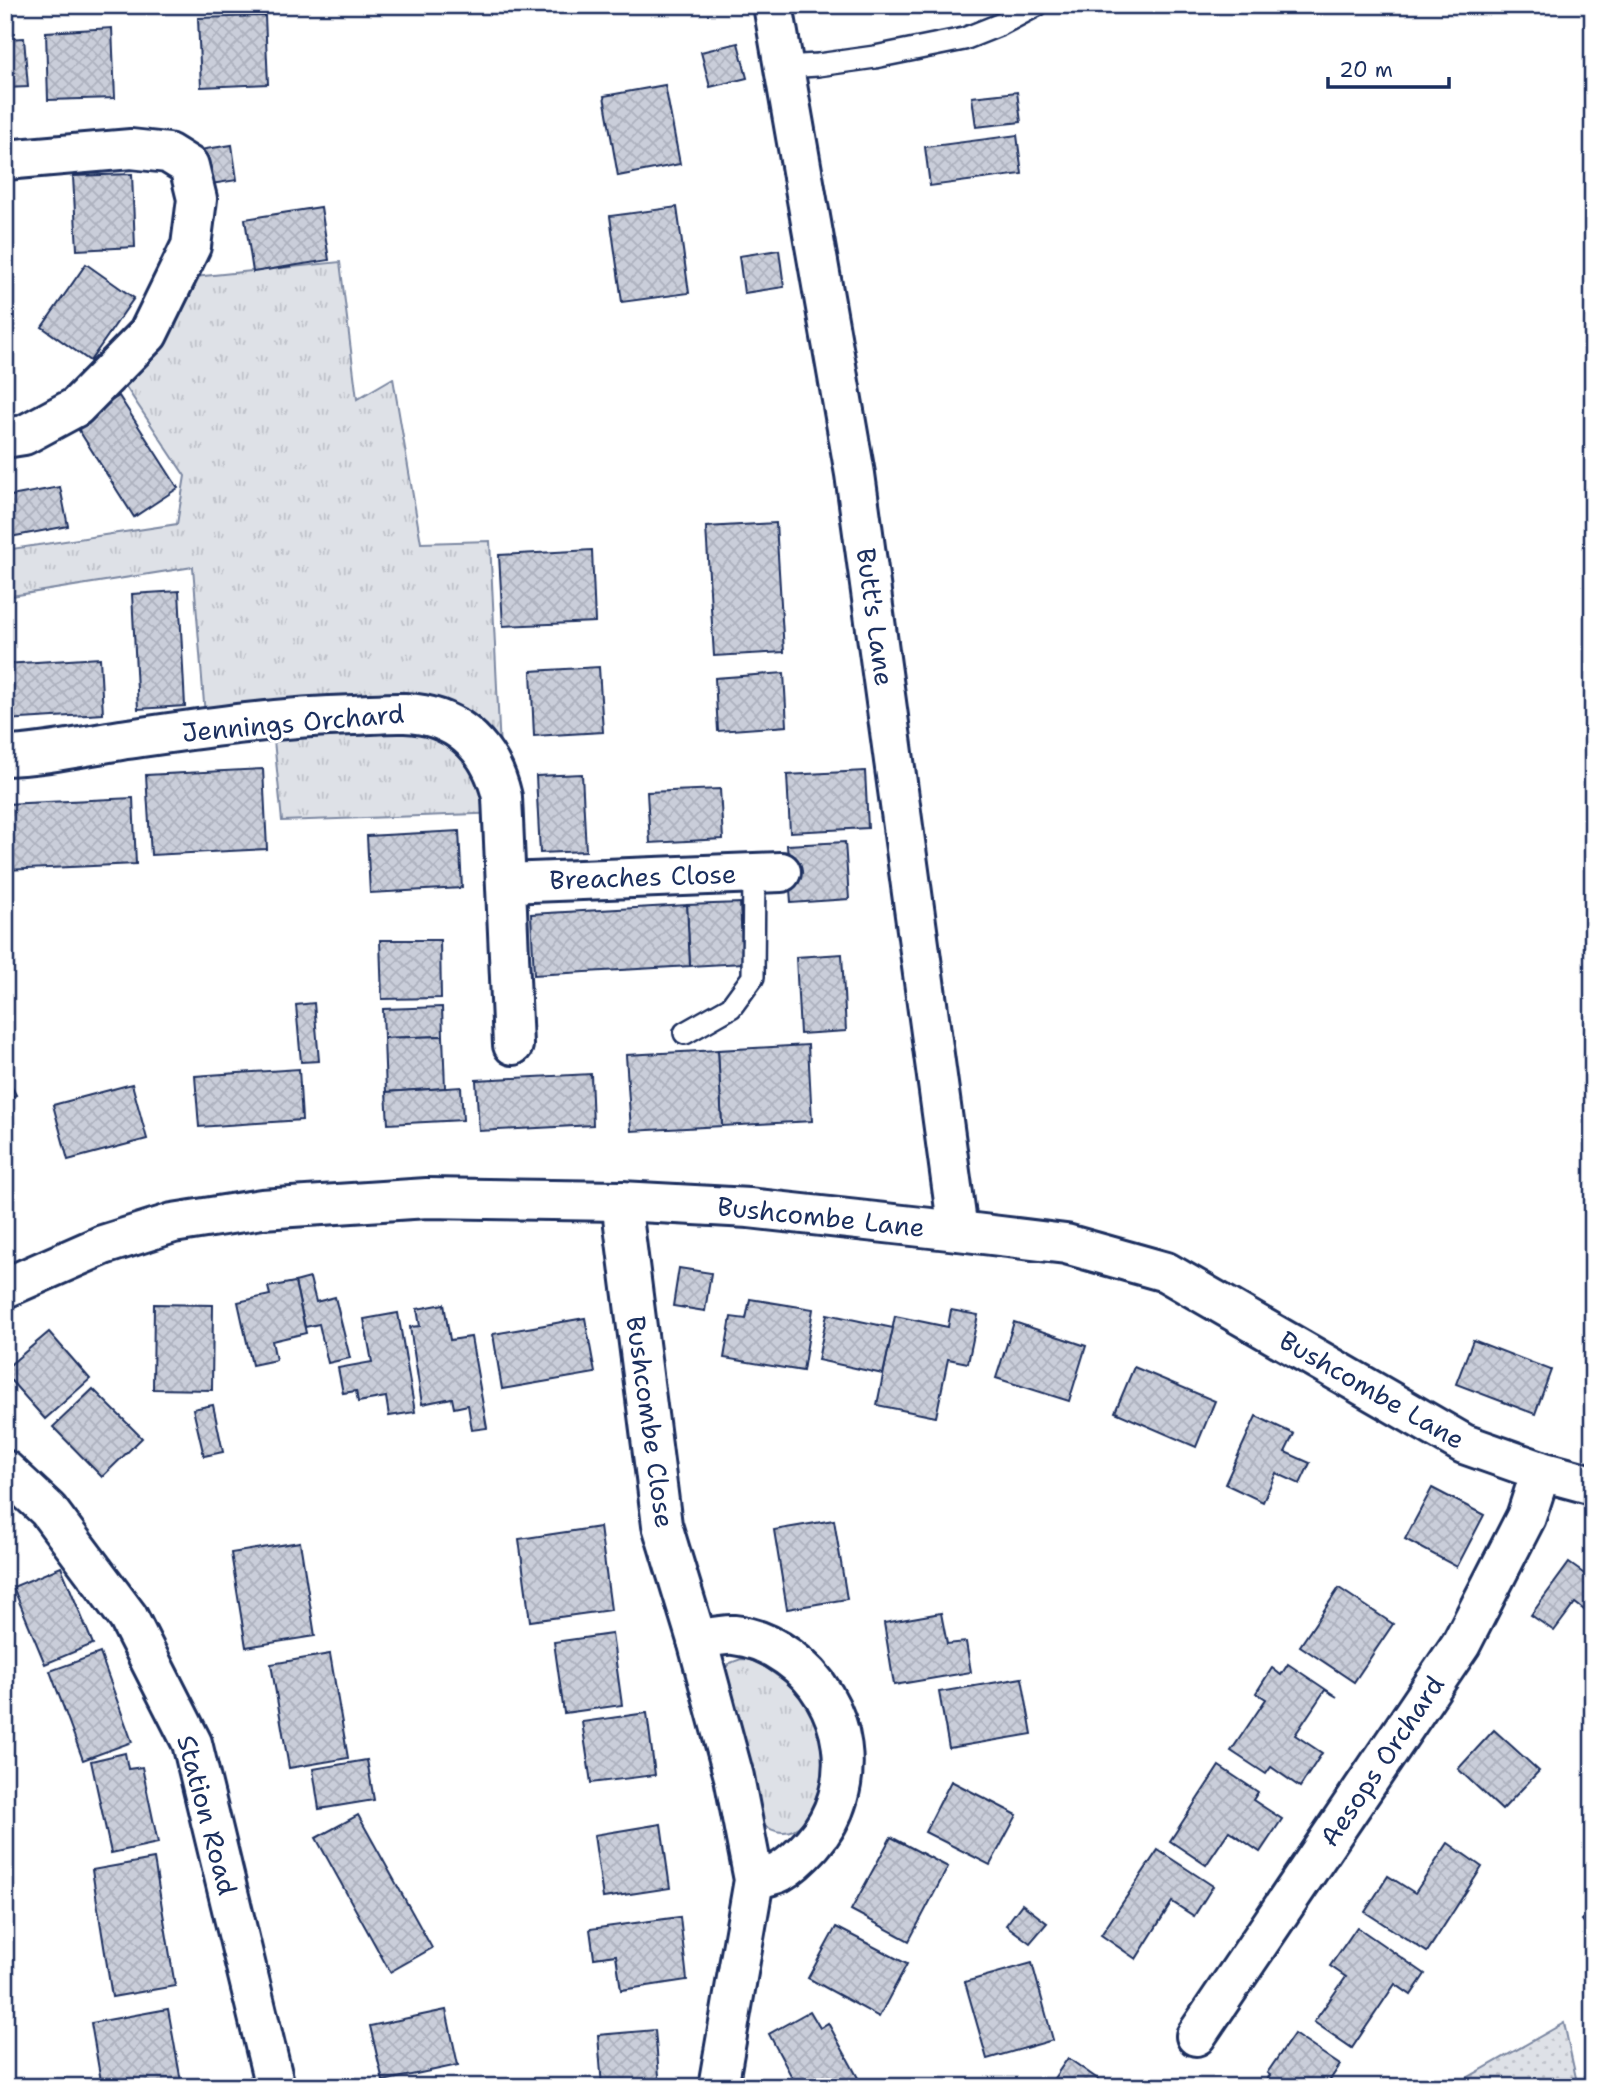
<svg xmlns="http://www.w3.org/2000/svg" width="1598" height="2092" font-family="'Shantell Sans',sans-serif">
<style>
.grass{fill:url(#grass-tufts);stroke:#7c88a2;stroke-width:2}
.park{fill:url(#park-dots);stroke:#7c88a2;stroke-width:2}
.building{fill:url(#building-cross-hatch);stroke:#1b2f5e;stroke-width:2}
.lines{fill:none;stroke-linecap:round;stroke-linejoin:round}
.lane-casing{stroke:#1b2f5e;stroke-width:26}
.street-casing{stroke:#1b2f5e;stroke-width:44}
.secondary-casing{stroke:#1b2f5e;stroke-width:44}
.lane{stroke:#fff;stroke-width:21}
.street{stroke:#fff;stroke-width:38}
.secondary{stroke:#fff;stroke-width:38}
.labels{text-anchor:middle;stroke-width:6;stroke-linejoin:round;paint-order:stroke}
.street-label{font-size:26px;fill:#1b2f5e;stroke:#fff}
</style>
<defs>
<pattern id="grass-tufts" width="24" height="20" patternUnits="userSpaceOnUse" patternTransform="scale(1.75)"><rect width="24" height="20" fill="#dee1e7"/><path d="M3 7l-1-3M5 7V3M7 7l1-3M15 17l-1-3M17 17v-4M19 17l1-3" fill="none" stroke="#bec1c9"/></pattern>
<pattern id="park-dots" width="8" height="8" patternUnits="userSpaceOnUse" patternTransform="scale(1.75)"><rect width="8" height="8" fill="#dee1e7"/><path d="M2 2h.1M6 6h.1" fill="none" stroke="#bec1c9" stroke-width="1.8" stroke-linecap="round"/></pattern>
<pattern id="building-cross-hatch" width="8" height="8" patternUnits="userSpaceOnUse" patternTransform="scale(1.75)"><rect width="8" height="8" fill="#caceda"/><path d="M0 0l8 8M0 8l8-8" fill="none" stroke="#adb1be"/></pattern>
</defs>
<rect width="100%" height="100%" fill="#fff"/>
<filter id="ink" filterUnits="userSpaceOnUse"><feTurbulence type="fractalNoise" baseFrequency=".0143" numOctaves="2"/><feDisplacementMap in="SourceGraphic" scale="14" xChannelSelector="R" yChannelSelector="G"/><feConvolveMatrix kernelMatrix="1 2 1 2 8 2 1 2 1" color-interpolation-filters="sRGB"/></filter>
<g filter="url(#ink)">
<g class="grass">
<polygon points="340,262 357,399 393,378 421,543 490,541 503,813 282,821 272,720 206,728 193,567 5,597 5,550 177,524 185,476 114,369 175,279"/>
<path d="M741 1659C757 1659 766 1668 779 1677 791 1686 807 1695 814 1709 819 1719 827 1743 828 1755 829 1761 826 1769 824 1776 817 1808 798 1852 759 1822L721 1672 730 1663Z"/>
</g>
<polygon class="park" points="1564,2023 1578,2087 1451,2087"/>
<g class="building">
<polygon points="265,16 268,84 201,87 198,18"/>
<polygon points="112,28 115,98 48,100 46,32"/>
<polygon points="24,38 28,87 5,88 5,39"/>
<polygon points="738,43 747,78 710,87 701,52"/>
<polygon points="665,85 680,164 618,176 604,96"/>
<polygon points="1017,92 1021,122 976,127 972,97"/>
<polygon points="1017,135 1022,174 930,186 925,147"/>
<polygon points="232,145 237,180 204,185 199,150"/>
<polygon points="132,174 135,247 77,250 73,176"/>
<polygon points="321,207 329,260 253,272 245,219"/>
<polygon points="677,207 689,293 622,302 610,216"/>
<polygon points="779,250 784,287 744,293 739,256"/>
<polygon points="86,264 134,298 90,361 42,327"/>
<polygon points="119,396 178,488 134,517 75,424"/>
<polygon points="60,487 68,526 5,538 5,497"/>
<polygon points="776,523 784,652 714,656 706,527"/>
<polygon points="592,550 595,622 503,626 499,555"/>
<polygon points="179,591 185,706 138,709 132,594"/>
<polygon points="100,658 103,714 5,720 5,664"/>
<polygon points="599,667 603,732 534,736 531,671"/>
<polygon points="784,673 787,726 718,731 715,678"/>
<polygon points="263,769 267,849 151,855 146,775"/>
<polygon points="865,771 868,828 790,832 787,775"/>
<polygon points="582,774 586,851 540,853 536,776"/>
<polygon points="720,789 723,839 650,843 647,792"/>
<polygon points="133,798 136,864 5,870 5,804"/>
<polygon points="459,831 462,888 370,893 367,836"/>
<polygon points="845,842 849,899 791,903 787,845"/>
<polygon points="740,903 743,963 690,966 687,905"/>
<polygon points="687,905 690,966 534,975 531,914"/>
<polygon points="380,940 440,940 441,998 382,999"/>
<polygon points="842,954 846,1031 800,1034 796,957"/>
<polygon points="314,1003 319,1061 301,1062 296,1005"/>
<polygon points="442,1007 443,1036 384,1038 383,1009"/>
<polygon points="443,1036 445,1088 386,1092 384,1038"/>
<polygon points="808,1045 812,1121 722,1126 718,1050"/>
<polygon points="718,1050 722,1126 631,1131 626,1055"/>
<polygon points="299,1069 302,1120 199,1127 195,1076"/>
<polygon points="5,1074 16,1095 5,1100"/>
<polygon points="591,1074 593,1125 479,1131 476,1080"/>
<polygon points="132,1084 147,1139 68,1160 53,1105"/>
<polygon points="461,1087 463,1120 388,1124 386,1092"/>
<polygon points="679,1268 711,1273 705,1311 673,1306"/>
<polygon points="310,1278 316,1302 335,1297 350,1358 328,1363 319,1324 305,1327 295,1282"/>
<polygon points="295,1282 306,1333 272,1341 276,1360 252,1365 238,1302 270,1295 268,1287"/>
<polygon points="750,1299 813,1309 803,1371 724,1358 731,1317 746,1319"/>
<polygon points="154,1304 213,1305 212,1390 153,1389"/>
<polygon points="444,1304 450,1340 471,1337 487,1428 472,1430 468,1405 454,1408 452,1398 422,1404 410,1327 420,1326 417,1309"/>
<polygon points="951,1310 978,1315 968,1363 948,1359 936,1417 877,1405 895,1316 948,1327"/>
<polygon points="398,1313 415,1412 389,1416 386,1397 358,1402 356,1391 343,1393 338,1368 372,1362 364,1319"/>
<polygon points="827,1314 893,1328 883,1374 818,1360"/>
<polygon points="585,1318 595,1373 502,1389 493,1334"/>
<polygon points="1014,1322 1086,1346 1069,1401 996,1378"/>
<polygon points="49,1332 90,1379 45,1419 5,1374 5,1369"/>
<polygon points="1473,1340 1551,1370 1535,1414 1456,1384"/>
<polygon points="1134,1367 1215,1401 1196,1447 1115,1412"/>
<polygon points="93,1389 142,1438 102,1477 53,1427"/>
<polygon points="213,1405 223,1452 204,1456 193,1409"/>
<polygon points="1256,1416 1294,1434 1285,1452 1310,1463 1300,1484 1276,1473 1263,1502 1225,1484"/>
<polygon points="1432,1488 1484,1515 1457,1567 1405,1539"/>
<polygon points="834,1520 847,1599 787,1609 774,1530"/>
<polygon points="600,1527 611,1610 530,1621 519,1539"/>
<polygon points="300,1542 315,1636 246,1647 231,1553"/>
<polygon points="1569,1563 1593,1580 1593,1604 1587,1612 1575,1603 1554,1631 1531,1615"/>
<polygon points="61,1567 93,1644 45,1664 13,1587"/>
<polygon points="1339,1588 1393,1624 1354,1682 1300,1646"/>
<polygon points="941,1613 947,1644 966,1642 971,1672 894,1685 884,1623"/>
<polygon points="612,1634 622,1705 564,1713 554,1642"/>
<polygon points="100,1653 132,1742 83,1760 50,1671"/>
<polygon points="330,1654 348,1758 289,1768 271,1664"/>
<polygon points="1288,1664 1337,1697 1325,1690 1295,1735 1322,1753 1300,1787 1271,1767 1266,1774 1231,1751 1266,1699 1256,1693 1272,1668 1281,1675"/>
<polygon points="1022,1678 1032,1734 949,1748 939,1692"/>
<polygon points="647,1713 655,1775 591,1783 582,1722"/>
<polygon points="1494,1730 1539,1771 1502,1810 1458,1769"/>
<polygon points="125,1753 128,1769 142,1767 158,1843 111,1853 91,1761"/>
<polygon points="367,1760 374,1800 319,1809 313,1769"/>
<polygon points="1219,1766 1258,1792 1253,1800 1282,1819 1260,1852 1229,1831 1206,1865 1170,1841"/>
<polygon points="951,1781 1017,1815 990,1865 925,1832"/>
<polygon points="358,1815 432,1948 390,1972 316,1838"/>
<polygon points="661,1824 670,1888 603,1898 594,1835"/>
<polygon points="891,1837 948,1867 909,1941 851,1910"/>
<polygon points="1448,1843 1482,1867 1427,1952 1365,1912 1388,1876 1415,1893"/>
<polygon points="1158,1850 1213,1886 1194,1916 1172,1902 1136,1959 1101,1935"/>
<polygon points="154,1859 175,1986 112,1997 92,1870"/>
<polygon points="1022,1904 1047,1923 1030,1943 1006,1925"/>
<polygon points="1593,1910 1593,1933 1582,1920"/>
<polygon points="680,1917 687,1980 621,1990 616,1955 594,1958 590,1929"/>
<polygon points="836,1927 907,1964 879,2017 808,1978"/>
<polygon points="1357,1927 1425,1974 1411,1995 1395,1984 1352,2048 1314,2022 1346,1977 1330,1966"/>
<polygon points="1032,1963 1053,2040 987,2059 965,1982"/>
<polygon points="168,2009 182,2087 102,2087 91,2023"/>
<polygon points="446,2010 458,2065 383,2081 370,2026"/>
<polygon points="810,2011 820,2028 828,2023 863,2087 788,2087 787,2085 794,2081 769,2034"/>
<polygon points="655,2030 660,2087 602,2087 598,2035"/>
<polygon points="1294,2034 1340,2065 1330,2080 1341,2087 1262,2087 1270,2075 1267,2073"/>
<polygon points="1068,2058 1109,2087 1048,2087"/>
</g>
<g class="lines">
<g class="lane-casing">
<g id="lane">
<polyline points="784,67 818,65 875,57 964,39 999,25 1037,5"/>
<polyline points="685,1033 731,1007 753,977 754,872"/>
</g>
</g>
<g class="street-casing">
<g id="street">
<polyline points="773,5 855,474 958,1231"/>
<polyline points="5,160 131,149 168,153 189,166 197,199 191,246 148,334 76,407 24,435 5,438"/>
<path d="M5 756C44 755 83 746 121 740 198 729 275 717 354 715 381 714 411 709 438 719 474 732 494 762 502 797L513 1045"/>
<polyline points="506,883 781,872"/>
<polyline points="621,1201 662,1525 697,1640 734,1777 754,1880 718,2087"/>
<polyline points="5,1288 103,1245 173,1223 262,1209 427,1198 621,1201 749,1208 958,1231 1066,1244 1166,1272 1464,1444 1541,1471 1593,1485"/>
<path d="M697 1640C709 1638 723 1634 734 1635 753 1637 773 1646 788 1657 849 1700 862 1788 812 1844 803 1854 792 1865 780 1872 772 1876 762 1877 754 1880"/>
<polyline points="1196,2036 1461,1644 1526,1517 1541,1471"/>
</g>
</g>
<g class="secondary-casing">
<polyline id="secondary" points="5,1470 48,1510 128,1617 192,1743 275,2087"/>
</g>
<use href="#lane" class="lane"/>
<use href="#street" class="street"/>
<use href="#secondary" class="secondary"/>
</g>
</g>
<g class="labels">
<g class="street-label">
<text transform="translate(875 617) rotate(82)" y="9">Butt's Lane</text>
<text transform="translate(293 723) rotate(-5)" y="9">Jennings Orchard</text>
<text transform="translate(643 877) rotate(-2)" y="9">Breaches Close</text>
<text transform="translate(821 1217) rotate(6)" y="9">Bushcombe Lane</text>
<text transform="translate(1372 1390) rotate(30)" y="9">Bushcombe Lane</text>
<text transform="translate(650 1422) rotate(82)" y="9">Bushcombe Close</text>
<text transform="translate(1382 1761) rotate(-56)" y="9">Aesops Orchard</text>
<text transform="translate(207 1815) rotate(75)" y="9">Station Road</text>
</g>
</g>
<rect width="1598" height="2092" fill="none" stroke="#fff" stroke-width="28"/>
<rect x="14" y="14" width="1570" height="2064" fill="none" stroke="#1b2f5e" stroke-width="2.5" filter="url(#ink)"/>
<path d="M1328 77v10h121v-10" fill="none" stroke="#1b2f5e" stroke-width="3.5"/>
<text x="1339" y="77" font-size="21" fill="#1b2f5e" stroke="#ffffff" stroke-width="5" paint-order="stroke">20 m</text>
</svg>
